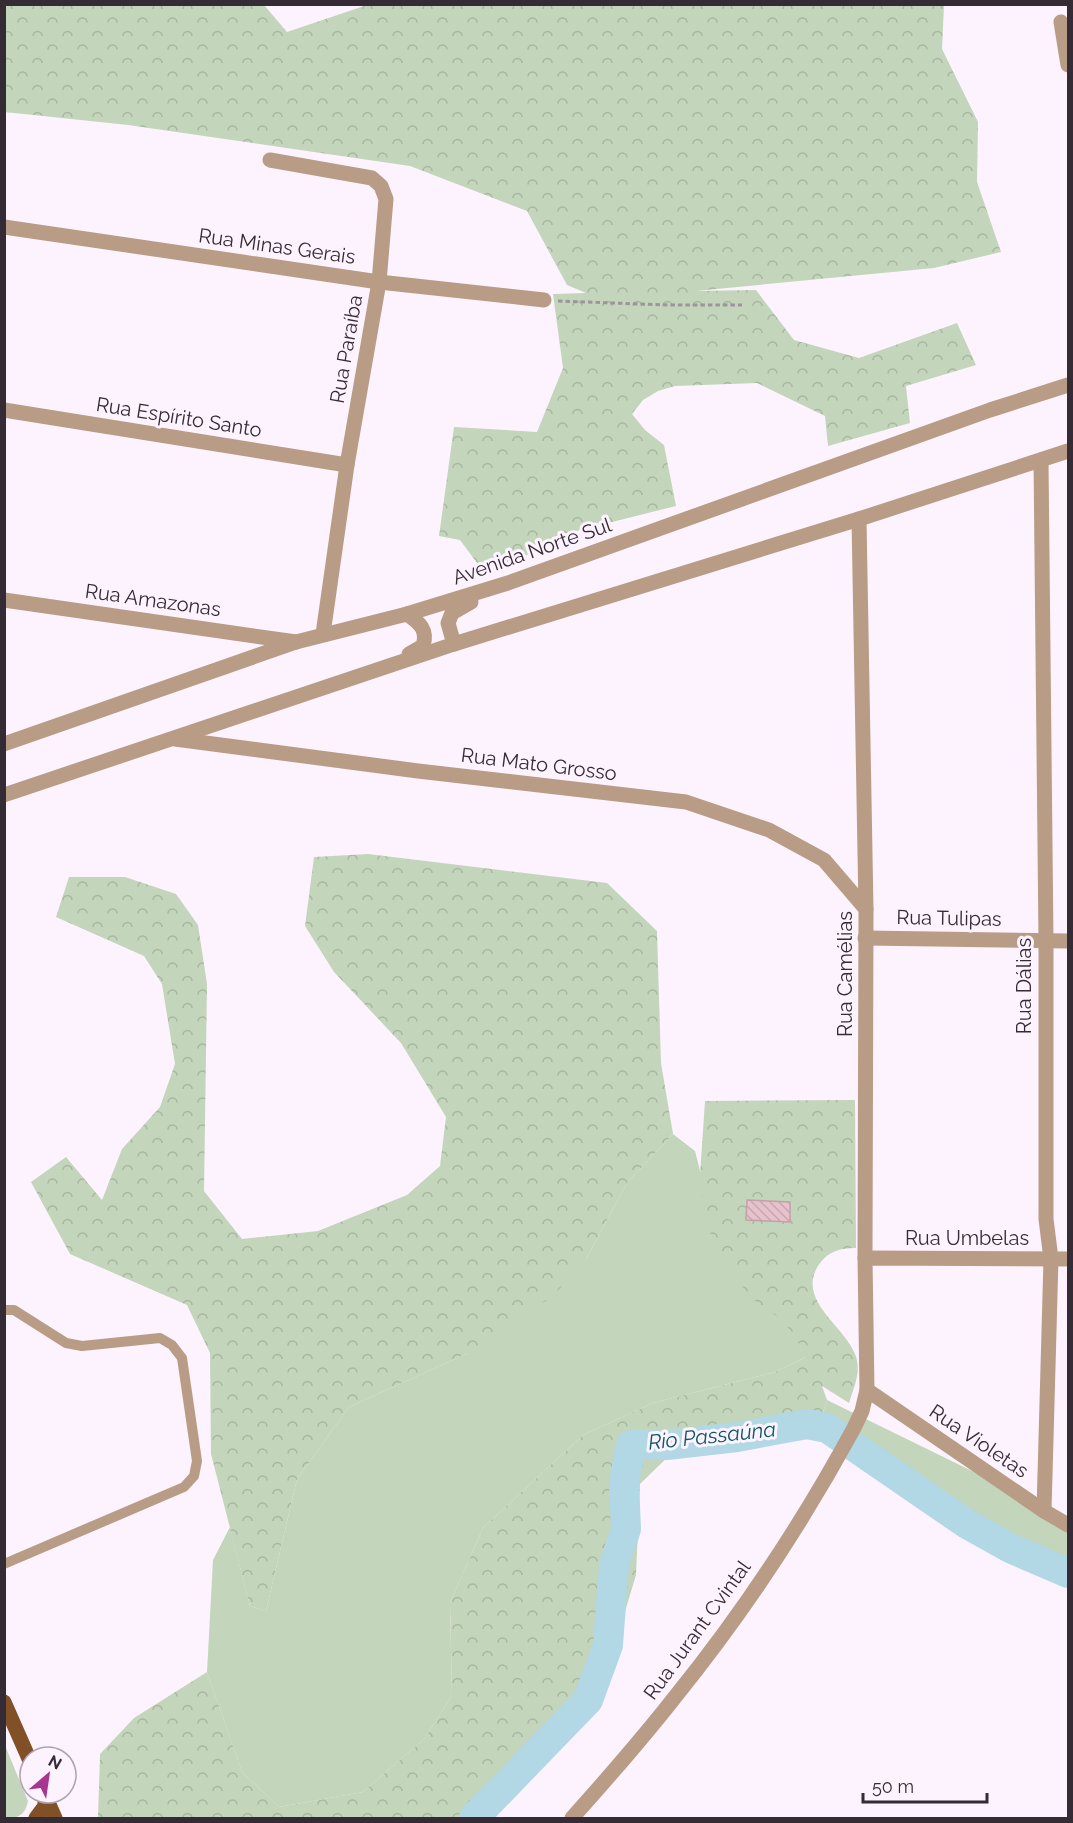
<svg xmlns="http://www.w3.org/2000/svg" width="1073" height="1823" font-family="Raleway,sans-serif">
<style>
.grass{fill:#c3d5ba}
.forest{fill:url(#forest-crowns)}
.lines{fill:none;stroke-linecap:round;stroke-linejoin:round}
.river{stroke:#b2d7e5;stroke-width:30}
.building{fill:url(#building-back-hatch);stroke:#c4a0aa;stroke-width:1.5}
.path{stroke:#9d949e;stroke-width:3;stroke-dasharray:4.5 3;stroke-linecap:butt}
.service{stroke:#b99c86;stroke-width:10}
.minor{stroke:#b99c86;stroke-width:15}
.tertiary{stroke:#b99c86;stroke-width:15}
.primary{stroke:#825026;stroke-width:15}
.labels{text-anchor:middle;stroke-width:6;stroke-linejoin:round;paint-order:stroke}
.street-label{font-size:20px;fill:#342b35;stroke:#fdf3fe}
.water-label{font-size:21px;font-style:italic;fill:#0c566a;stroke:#fdf3fe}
</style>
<defs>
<pattern id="forest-crowns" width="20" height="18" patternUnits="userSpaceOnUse" patternTransform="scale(1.5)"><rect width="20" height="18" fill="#c3d5ba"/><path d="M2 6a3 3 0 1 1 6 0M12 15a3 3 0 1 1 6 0" fill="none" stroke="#a8b7a0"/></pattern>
<pattern id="building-back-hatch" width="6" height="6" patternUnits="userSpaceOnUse" patternTransform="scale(1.5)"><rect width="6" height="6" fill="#e7c2cc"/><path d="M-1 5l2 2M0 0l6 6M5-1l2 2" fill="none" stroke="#c7a7b0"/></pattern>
</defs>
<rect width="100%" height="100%" fill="#fdf3fe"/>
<g class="grass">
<polygon points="673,1134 695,1151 712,1218 798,1306 808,1356 775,1372 653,1403 583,1435 483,1528 450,1603 452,1695 425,1738 363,1792 279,1807 242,1772 207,1672 213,1560 230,1527 250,1606 266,1611 297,1479 349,1407 466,1354 586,1259 627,1183"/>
<polygon points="827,1400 1068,1518 1068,1571 1006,1543 839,1437 815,1438"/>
<path d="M4 1743 28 1801C26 1814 17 1820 5 1817Z"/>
</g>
<g class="forest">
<polygon points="370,4 944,5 942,49 978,122 977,182 1001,252 934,268 696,291 756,290 794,340 859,358 957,323 976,365 906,386 910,423 828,446 825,416 757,383 675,386 658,391 643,400 632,414 645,430 664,445 676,506 576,531 532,553 483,571 460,540 439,536 454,427 537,432 563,368 553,294 586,293 567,285 527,211 410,166 128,125 5,112 5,5 264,5 287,32"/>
<polygon points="368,854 607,883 657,931 661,1063 673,1134 627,1183 586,1259 553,1296 466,1354 349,1407 297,1479 266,1611 250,1606 211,1454 210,1353 187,1305 70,1254 31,1182 66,1157 102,1200 122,1149 160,1107 175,1064 162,984 144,956 56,917 69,877 125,877 176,894 198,925 207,984 204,1191 242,1239 318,1231 407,1195 440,1166 446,1117 401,1043 334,972 305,926 314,857"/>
<path d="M855 1100 856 1248C841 1248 829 1251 820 1263 794 1299 844 1325 855 1354 862 1371 854 1387 849 1403L822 1386 827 1400 815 1438 677 1448 640 1484 636 1575 601 1691 488 1818H98L100 1754 134 1718 207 1672 242 1772 279 1807 363 1792 425 1738 452 1695 450 1603 483 1528 583 1435 653 1403 775 1372 806 1357 793 1333 777 1316 758 1304 725 1267 706 1223 700 1175 705 1101Z"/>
</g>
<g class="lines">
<polyline class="river" points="474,1818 588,1700 608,1645 614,1565 626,1529 624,1483 631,1445 667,1445 737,1437 807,1424 827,1428 967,1524 1010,1548 1068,1573"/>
</g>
<polygon class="building" points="747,1200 790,1202 790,1222 746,1220"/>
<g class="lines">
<polyline class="path" points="558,301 667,305 742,305"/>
<polyline class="service" points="4,1310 14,1310 66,1343 82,1346 160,1338 172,1345 182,1358 197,1461 194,1476 184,1487 4,1564"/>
<g class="minor">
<polyline points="1061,22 1068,65"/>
<polyline points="270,160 372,178 381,186 386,199 379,282 347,465 323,634"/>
<polyline points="4,227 379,282 544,300"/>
<polyline points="4,410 347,465"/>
<polyline points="1041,460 1046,941 1046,1219 1051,1259 1044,1511"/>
<polyline points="859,519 866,909 865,1258"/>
<polyline points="4,600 296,642"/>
<polyline points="175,739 418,771 686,802 769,830 824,860 866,909"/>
<polyline points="865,938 1068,941"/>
<polyline points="867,1390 1044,1511 1068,1525"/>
</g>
<g class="tertiary">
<path d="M407 614C420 623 428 630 423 646L409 654"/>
<polyline points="454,644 448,623 452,613 471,602"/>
<polyline points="4,744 296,642 407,614 508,583 990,410 1068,385"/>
<polyline points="4,795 454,644 859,519 1068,451"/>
<path d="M572 1818C607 1779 642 1739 675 1697 743 1613 803 1522 854 1428L862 1411 867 1390 865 1258 1068 1259"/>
</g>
<g class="primary">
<polyline points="4,1702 30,1761"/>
<polyline points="44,1793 55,1818"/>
<polyline points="36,1818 45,1806 45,1795"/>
</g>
</g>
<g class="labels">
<g class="street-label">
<text transform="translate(277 246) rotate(8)" y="7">Rua Minas Gerais</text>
<text transform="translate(346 349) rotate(-80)" y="7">Rua Paraíba</text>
<text transform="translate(179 417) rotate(9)" y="7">Rua Espírito Santo</text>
<text transform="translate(532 551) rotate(-19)" y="7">Avenida Norte Sul</text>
<text transform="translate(153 600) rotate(8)" y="7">Rua Amazonas</text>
<text transform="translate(539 764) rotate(7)" y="7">Rua Mato Grosso</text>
<text transform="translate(949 918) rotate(1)" y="7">Rua Tulipas</text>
<text transform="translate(845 974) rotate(-90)" y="7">Rua Camélias</text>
<text transform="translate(1024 986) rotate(-90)" y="7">Rua Dálias</text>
<text x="967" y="1245">Rua Umbelas</text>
<text transform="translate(979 1441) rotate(34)" y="7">Rua Violetas</text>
<text transform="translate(697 1630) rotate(-54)" y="7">Rua Jurant Cvintal</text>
</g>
<g class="water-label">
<text transform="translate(712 1436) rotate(-6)" y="7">Rio Passaúna</text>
</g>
</g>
<rect width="1073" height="1823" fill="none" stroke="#342b35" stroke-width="12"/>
<g transform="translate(48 1775) rotate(29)"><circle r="28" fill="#fdf3fe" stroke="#ada3ae" stroke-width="1.5"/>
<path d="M0-4.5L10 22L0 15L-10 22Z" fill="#a8358f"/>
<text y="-9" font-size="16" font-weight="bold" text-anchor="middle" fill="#342b35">N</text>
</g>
<path d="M863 1793v9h124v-9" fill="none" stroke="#342b35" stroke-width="3"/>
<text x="872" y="1793" font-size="18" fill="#342b35" stroke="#fdf3fe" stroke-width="4.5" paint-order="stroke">50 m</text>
</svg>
